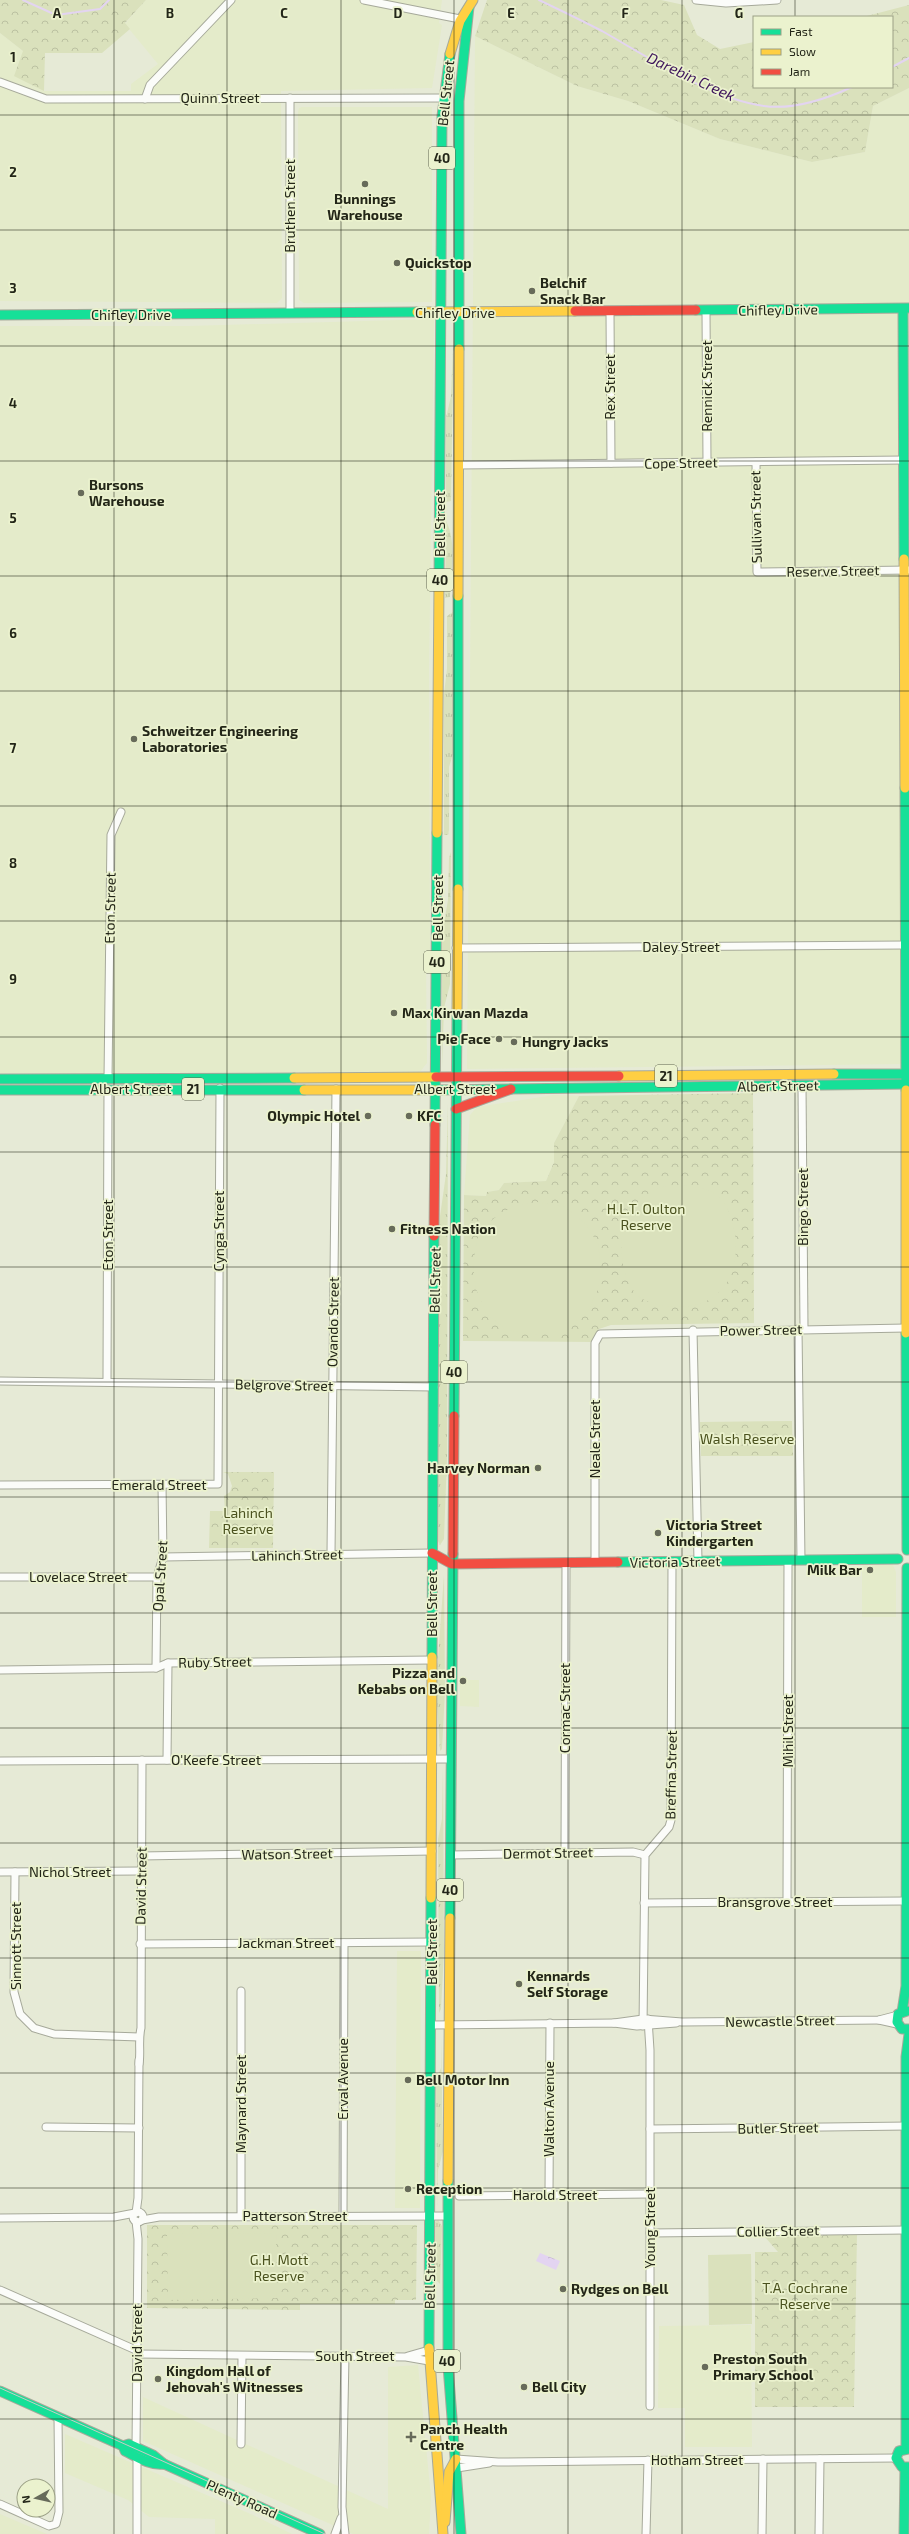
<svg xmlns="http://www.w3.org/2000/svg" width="909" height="2534" font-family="'Exo 2',sans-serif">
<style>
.built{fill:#e4ebca}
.grass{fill:url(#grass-tufts)}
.forest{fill:url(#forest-crowns)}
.pitch{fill:#dae1bc}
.water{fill:url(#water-ripples)}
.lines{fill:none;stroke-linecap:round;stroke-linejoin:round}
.stream{stroke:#e3d4f1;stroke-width:2}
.street-casing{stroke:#a6a99a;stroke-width:9}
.fast-casing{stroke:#a6a99a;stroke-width:11}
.slow-casing{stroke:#a6a99a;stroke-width:11}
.jam-casing{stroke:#a6a99a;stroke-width:11}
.street{stroke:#fbfcf9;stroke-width:7}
.fast{stroke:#16e098;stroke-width:9}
.slow{stroke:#ffcf43;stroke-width:9}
.jam{stroke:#f24e42;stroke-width:9}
.tram{stroke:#c9cbc5;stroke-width:1}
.grid{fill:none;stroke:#232618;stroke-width:1;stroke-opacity:0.55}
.poi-dot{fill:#676b5a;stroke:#ebf2ce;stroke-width:1.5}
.labels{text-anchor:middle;stroke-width:3.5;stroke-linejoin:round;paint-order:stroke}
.shield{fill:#ebf2ce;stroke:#5f634f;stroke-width:1}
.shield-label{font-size:13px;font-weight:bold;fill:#232618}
.street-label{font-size:14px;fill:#232618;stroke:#ebf2ce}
.poi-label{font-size:14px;font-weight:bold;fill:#232618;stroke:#ebf2ce;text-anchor:start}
.park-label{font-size:14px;fill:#4a511e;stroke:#ebf2ce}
.water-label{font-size:15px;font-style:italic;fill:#3d145b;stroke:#ebf2ce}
.grid-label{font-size:13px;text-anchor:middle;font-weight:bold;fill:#232618;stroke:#ebf2ce;stroke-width:3.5;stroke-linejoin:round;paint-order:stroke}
</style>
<defs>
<pattern id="grass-tufts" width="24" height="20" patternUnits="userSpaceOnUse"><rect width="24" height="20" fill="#dae1bc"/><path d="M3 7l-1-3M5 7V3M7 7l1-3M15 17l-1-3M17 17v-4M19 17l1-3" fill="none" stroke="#bbc1a1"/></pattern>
<pattern id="forest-crowns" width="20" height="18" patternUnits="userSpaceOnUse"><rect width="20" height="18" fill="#dae1bc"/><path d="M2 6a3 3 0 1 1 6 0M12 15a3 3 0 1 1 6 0" fill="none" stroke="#bbc1a1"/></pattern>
<pattern id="water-ripples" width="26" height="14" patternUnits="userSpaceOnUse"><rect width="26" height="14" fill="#e3d4f1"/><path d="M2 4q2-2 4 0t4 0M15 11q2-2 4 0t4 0" fill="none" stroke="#c2b6ce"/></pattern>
</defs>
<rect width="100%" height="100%" fill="#e6ead6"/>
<g class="built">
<polygon points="146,0 442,0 439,23 442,25 432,88 281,91 282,298 277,303 0,301 0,33 23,51 44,91 131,91 131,84 158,64 125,24"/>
<polygon points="475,36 577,86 628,101 720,139 812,162 865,152 873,106 909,88 909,1064 467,1069"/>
<polygon points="302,107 432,107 432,302 304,303 299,300 298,112 299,108"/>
<polygon points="434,319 429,670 430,961 426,961 427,1063 420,1072 0,1073 0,326 189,326"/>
<polygon points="554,1095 579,1096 554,1143 554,1162 546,1181 504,1183 499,1190 487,1192 486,1196 464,1195 470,1115 477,1107"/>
<polygon points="862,1565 893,1565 896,1572 896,1617 862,1617"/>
<polygon points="460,1680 479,1680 479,1707 460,1706"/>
<polygon points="397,1951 421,1951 420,2208 395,2208"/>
<polygon points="751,2325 752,2447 685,2447 685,2408 658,2408 659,2326"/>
<polygon points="418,2365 431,2497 429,2534 353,2534 143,2441 143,2397 388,2509 388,2367"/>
<polygon points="65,2434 253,2515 292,2534 215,2534 215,2519 149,2517 128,2500 65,2473"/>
<polygon points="0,2514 21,2523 47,2534 0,2534"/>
</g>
<g class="grass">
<polygon points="454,321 451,501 446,502 446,418 451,396"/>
<path d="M446 521C457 542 451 573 450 597L445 598Z"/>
<polygon points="453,612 453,754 449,767 449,830 448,835 444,835 444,694 447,669 447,616"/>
<polygon points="451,852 450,984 444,1008 442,1068 442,935 448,900 449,858"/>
<polygon points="448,1103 447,1457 444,1539 440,1545 437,1539 440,1216 446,1174"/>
<polygon points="444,1575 445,1691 442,1749 440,1751 436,1686"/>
<polygon points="443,1767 444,1953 441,2009 439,2013 438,1839 442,1819"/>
<polygon points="441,2036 443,2151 438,2170 437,2207 436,2079 441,2068"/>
<polygon points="438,2220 442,2226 440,2284 435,2279 435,2222"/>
</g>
<g class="forest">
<polygon points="0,0 146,0 125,23 130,29 102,53 45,53 44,91 14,76 23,51 0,33"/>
<polygon points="487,0 661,0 684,5 697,35 720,49 754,42 754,87 892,87 892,17 863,17 909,5 909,88 873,106 865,152 812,162 720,139 628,101 577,86 475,36"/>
<polygon points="753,1093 754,1323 611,1325 599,1329 592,1342 463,1341 464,1195 486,1196 487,1192 499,1190 504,1183 546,1181 554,1162 554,1143 579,1096"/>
<polygon points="792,1421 793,1456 701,1456 700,1422"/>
<polygon points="223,1472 274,1472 273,1548 209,1548 210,1511 225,1511 224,1496 230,1492 232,1486 228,1474"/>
<polygon points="147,2225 417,2225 416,2300 395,2300 395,2304 300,2304 300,2310 147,2308"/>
<polygon points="857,2234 854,2407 755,2407 755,2252 778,2252 765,2237"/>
</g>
<g class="pitch">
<path d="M679 1185C694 1187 712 1187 723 1201 730 1210 733 1224 735 1235 741 1283 713 1313 664 1306 653 1304 639 1300 633 1290 613 1258 618 1207 655 1190 661 1186 671 1186 679 1185Z"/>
<polygon points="537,1202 565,1207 586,1224 598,1244 601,1268 597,1292 587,1313 571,1325 551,1333 531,1335 505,1329 486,1313 476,1289 473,1266 477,1239 493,1219 512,1207"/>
<polygon points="244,1508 256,1522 252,1524 243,1521 242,1512"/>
<polygon points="276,2233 277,2298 168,2300 167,2234"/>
<polygon points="751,2254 752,2324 709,2325 708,2255"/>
</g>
<polygon class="water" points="540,2253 560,2261 556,2270 536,2261"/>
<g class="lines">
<g class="stream">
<polyline points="23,0 56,15 100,9 109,0"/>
<path d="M539 0C560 10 581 20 602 31 648 57 711 99 764 106 793 110 826 99 852 87"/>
<polyline points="892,67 909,58"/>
</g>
<g class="street-casing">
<g id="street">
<polyline points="364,0 460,19"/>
<polyline points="696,0 726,3 777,0"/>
<polyline points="0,82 46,99 443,98"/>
<polyline points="290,98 290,313"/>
<polyline points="145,99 150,85 231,0"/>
<polyline points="706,311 707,462"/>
<polyline points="610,312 611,463"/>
<polyline points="756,462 757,572 909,570"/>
<polyline points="458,465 904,460"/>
<polyline points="456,948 905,945"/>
<polyline points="108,1079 111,835 121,812"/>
<polyline points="802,1086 804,1329"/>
<polyline points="798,1329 801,1560"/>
<polyline points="693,1330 698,1561"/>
<polyline points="0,1381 434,1387"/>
<polyline points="107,1381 108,1089"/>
<polyline points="0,1485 218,1484 220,1088"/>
<polyline points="331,1554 336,1089"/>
<polyline points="163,1557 432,1553"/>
<polyline points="595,1562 595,1343 600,1334 906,1328"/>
<polyline points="0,1577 157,1577"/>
<polyline points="156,1668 157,1577 163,1557 162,1484"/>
<polyline points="0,1670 156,1668 168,1663 432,1660"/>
<polyline points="167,1760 168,1663"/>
<polyline points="0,1761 451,1759"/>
<polyline points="565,1853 566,1563"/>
<polyline points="450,1855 633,1852 645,1855"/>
<polyline points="141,1856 432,1851"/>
<polyline points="0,1872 140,1871"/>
<polyline points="15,1872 14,1992 20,2014 34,2028 54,2034 139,2037"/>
<polyline points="787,1902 788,1561"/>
<polyline points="644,1903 906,1901"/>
<polyline points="140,1944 432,1942"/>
<polyline points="648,2019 650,2050 650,2406"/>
<polyline points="879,2020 897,2024"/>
<polyline points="614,2023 643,2019 682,2022 879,2020 898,2015"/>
<polyline points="431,2025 614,2023 637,2026 676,2023"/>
<polyline points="643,2026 645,1855 669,1827 671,1820 672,1562"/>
<path d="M139 2064C141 2052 138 2040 141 2028L142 1760"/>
<polyline points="46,2127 139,2128"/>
<polyline points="650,2129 909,2126"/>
<polyline points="549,2195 550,2023"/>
<polyline points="459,2196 650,2194"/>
<circle cx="138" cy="2217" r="5"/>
<polyline points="136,2213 138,2198 139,2060"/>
<polyline points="241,2216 241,1991"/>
<polyline points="343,2216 344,1943"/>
<polyline points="0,2218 114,2217 135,2213"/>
<polyline points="142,2220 159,2217 448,2216"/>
<polyline points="136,2221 138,2239 136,2447"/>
<polyline points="650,2233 906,2230"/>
<polyline points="0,2290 138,2351"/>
<polyline points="137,2354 406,2357 429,2361"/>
<polyline points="345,2356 342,2507 345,2534"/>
<polyline points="408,2356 429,2350"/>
<polyline points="241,2444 242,2356"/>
<polyline points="137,2457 137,2534"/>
<polyline points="456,2459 498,2462 896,2458"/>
<polyline points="457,2468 489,2463"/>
<polyline points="0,2504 49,2526 56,2524 59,2512 58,2417"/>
<polyline points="335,2534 341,2518"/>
<polyline points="646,2534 648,2460"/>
<polyline points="762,2534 763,2459"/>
<polyline points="819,2534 820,2459"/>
</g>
</g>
<g class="fast-casing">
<g id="fast">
<polyline points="903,309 904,559"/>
<polyline points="696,310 909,308"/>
<polyline points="0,315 417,312"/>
<polyline points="459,349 459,101 469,7"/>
<polyline points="439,583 442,116 450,54"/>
<polyline points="905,788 906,1090"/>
<polyline points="458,889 458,596"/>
<polyline points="834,1074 909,1074"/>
<polyline points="0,1079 294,1078"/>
<polyline points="0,1090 304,1090"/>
<polyline points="436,1090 909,1084"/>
<polyline points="435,1125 437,833"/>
<polyline points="906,1333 907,1550"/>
<polyline points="454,1416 457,1013"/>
<polyline points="618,1562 898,1559"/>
<polyline points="432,1657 434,1236"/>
<polyline points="450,1918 453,1554"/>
<polyline points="907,2011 898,2014 897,2022 902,2029 909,2029"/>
<polyline points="902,2012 906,1986 907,1568"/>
<polyline points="448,2181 448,2366 461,2534"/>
<polyline points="429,2348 431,1898"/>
<path d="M0 2391 123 2446 125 2451C137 2457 150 2466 164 2464"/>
<polyline points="123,2446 129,2444 153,2455 164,2464 320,2534"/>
<polyline points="906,2448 906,2057 909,2034"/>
<polyline points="909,2449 899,2451 896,2458 902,2467 909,2467"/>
<polyline points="904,2534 905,2468"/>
</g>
</g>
<g class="slow-casing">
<g id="slow">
<polyline points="450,54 460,21 473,0"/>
<polyline points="417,312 575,311"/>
<polyline points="904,559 905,788"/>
<polyline points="458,596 459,349"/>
<polyline points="437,833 439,583"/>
<polyline points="457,1013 458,889"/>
<polyline points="619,1076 834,1074"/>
<polyline points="294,1078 436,1077"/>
<polyline points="304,1090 436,1090"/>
<polyline points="906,1090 906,1333"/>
<polyline points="431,1898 432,1657"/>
<polyline points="448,2181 450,1918"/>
<polyline points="429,2348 443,2534"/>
<polyline points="445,2522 449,2472 456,2459"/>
</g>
</g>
<g class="jam-casing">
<g id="jam">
<polyline points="575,311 696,310"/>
<polyline points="436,1077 619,1076"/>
<polyline points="456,1109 511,1089"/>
<polyline points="434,1236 435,1125"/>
<polyline points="432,1553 452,1564 618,1562"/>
<polyline points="453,1554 454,1416"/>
</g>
</g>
<use href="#street" class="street"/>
<use href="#fast" class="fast"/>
<use href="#slow" class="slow"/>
<use href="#jam" class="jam"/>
<polyline class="tram" points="0,2388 325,2534"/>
</g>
<path class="grid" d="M114 0V2534M227 0V2534M341 0V2534M454 0V2534M568 0V2534M682 0V2534M795 0V17M795 87V2534M0 115H909M0 230H909M0 346H909M0 461H909M0 576H909M0 691H909M0 806H909M0 921H909M0 1037H909M0 1152H909M0 1267H909M0 1382H909M0 1497H909M0 1613H909M0 1728H909M0 1843H909M0 1958H909M0 2073H909M0 2188H909M0 2304H909M0 2419H909"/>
<g class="poi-dot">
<circle cx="365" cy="184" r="4"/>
<circle cx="397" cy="263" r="4"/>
<circle cx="532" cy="291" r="4"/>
<circle cx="81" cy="493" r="4"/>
<circle cx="134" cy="739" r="4"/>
<circle cx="394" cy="1013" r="4"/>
<circle cx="499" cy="1039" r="4"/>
<circle cx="514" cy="1042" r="4"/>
<circle cx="368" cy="1116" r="4"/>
<circle cx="409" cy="1116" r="4"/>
<circle cx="392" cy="1229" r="4"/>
<circle cx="538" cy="1468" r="4"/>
<circle cx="658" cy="1533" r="4"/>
<circle cx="870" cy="1570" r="4"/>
<circle cx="463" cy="1681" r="4"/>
<circle cx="519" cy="1984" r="4"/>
<circle cx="408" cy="2080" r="4"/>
<circle cx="408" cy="2189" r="4"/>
<circle cx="563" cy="2289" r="4"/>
<circle cx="705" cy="2367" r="4"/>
<circle cx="158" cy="2379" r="4"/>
<circle cx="524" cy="2387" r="4"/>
<path d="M409 2431h4v4h4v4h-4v4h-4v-4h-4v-4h4z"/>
</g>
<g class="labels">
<g class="shield">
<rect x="429" y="147" width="26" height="22" rx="3"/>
<rect x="427" y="569" width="26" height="22" rx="3"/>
<rect x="424" y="951" width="26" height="22" rx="3"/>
<rect x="655" y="1065" width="22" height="22" rx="3"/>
<rect x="182" y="1078" width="22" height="22" rx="3"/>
<rect x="441" y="1361" width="26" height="22" rx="3"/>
<rect x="437" y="1879" width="26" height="22" rx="3"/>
<rect x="434" y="2350" width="26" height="22" rx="3"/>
</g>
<g class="shield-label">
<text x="442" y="163">40</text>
<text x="440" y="585">40</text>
<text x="437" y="967">40</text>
<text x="666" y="1081">21</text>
<text x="193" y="1094">21</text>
<text x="454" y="1377">40</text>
<text x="450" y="1895">40</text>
<text x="447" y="2366">40</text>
</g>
<g class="street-label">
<text transform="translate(446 93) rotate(-84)" y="5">Bell Street</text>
<text x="220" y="103">Quinn Street</text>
<text transform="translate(290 206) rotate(-90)" y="5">Bruthen Street</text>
<text transform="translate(778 310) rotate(-1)" y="5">Chifley Drive</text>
<text x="455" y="318">Chifley Drive</text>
<text x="131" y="320">Chifley Drive</text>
<text transform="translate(707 386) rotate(-90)" y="5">Rennick Street</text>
<text transform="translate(610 387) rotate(-90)" y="5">Rex Street</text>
<text transform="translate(681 463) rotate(-1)" y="5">Cope Street</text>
<text transform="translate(756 517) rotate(-91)" y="5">Sullivan Street</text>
<text transform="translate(440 524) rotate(-90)" y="5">Bell Street</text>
<text transform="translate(833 571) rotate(-1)" y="5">Reserve Street</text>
<text transform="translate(110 908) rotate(-89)" y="5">Eton Street</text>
<text transform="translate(438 908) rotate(-90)" y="5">Bell Street</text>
<text x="681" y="952">Daley Street</text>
<text transform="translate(778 1086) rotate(-1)" y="5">Albert Street</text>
<text x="131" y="1094">Albert Street</text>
<text x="455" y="1094">Albert Street</text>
<text transform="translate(803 1207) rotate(-90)" y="5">Bingo Street</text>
<text transform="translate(219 1231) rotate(-90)" y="5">Cynga Street</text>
<text transform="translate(108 1235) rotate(-90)" y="5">Eton Street</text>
<text transform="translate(435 1280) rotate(-89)" y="5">Bell Street</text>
<text transform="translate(333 1322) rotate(-89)" y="5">Ovando Street</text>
<text transform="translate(761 1330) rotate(-1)" y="5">Power Street</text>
<text transform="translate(284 1385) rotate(1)" y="5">Belgrove Street</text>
<text transform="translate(595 1439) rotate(-90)" y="5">Neale Street</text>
<text x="159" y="1490">Emerald Street</text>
<text transform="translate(297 1555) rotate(-1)" y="5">Lahinch Street</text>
<text transform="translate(675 1562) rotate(-1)" y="5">Victoria Street</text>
<text transform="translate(160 1576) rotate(-86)" y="5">Opal Street</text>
<text x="78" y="1582">Lovelace Street</text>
<text transform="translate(432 1604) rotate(-90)" y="5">Bell Street</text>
<text transform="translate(215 1662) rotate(-1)" y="5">Ruby Street</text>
<text transform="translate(565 1708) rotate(-90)" y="5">Cormac Street</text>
<text transform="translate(788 1731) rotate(-90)" y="5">Mihil Street</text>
<text x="216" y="1765">O'Keefe Street</text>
<text transform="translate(671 1775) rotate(-89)" y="5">Breffna Street</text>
<text transform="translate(548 1853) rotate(-1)" y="5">Dermot Street</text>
<text transform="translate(287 1854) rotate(-1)" y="5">Watson Street</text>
<text x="70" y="1877">Nichol Street</text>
<text transform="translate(141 1886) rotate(-89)" y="5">David Street</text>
<text x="775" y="1907">Bransgrove Street</text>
<text x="286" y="1948">Jackman Street</text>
<text transform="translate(16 1946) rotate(-90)" y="5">Sinnott Street</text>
<text transform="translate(432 1952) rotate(-90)" y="5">Bell Street</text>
<text transform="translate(780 2021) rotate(-1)" y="5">Newcastle Street</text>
<text transform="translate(343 2079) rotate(-90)" y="5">Erval Avenue</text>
<text transform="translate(241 2104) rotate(-90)" y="5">Maynard Street</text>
<text transform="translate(549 2109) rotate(-90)" y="5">Walton Avenue</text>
<text transform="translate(778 2128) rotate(-1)" y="5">Butler Street</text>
<text x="555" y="2200">Harold Street</text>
<text x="295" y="2221">Patterson Street</text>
<text transform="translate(650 2228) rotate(-90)" y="5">Young Street</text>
<text transform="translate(778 2231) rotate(-1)" y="5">Collier Street</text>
<text transform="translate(430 2276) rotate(-89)" y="5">Bell Street</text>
<text transform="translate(137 2343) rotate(-90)" y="5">David Street</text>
<text x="355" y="2361">South Street</text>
<text x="697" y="2465">Hotham Street</text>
<text transform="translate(242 2499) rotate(24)" y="5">Plenty Road</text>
</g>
<g class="poi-label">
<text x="365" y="204" text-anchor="middle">Bunnings<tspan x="365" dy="16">Warehouse</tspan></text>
<text x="405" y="268">Quickstop</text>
<text x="540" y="288">Belchif<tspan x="540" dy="16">Snack Bar</tspan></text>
<text x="89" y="490">Bursons<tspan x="89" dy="16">Warehouse</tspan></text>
<text x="142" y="736">Schweitzer Engineering<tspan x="142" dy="16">Laboratories</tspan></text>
<text x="402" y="1018">Max Kirwan Mazda</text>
<text x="491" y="1044" text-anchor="end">Pie Face</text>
<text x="522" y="1047">Hungry Jacks</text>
<text x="360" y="1121" text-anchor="end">Olympic Hotel</text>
<text x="417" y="1121">KFC</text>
<text x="400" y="1234">Fitness Nation</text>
<text x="530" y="1473" text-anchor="end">Harvey Norman</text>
<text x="666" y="1530">Victoria Street<tspan x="666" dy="16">Kindergarten</tspan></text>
<text x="862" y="1575" text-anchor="end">Milk Bar</text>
<text x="455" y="1678" text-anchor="end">Pizza and<tspan x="455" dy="16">Kebabs on Bell</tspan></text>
<text x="527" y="1981">Kennards<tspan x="527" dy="16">Self Storage</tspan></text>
<text x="416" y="2085">Bell Motor Inn</text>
<text x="416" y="2194">Reception</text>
<text x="571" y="2294">Rydges on Bell</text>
<text x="713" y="2364">Preston South<tspan x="713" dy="16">Primary School</tspan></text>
<text x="166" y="2376">Kingdom Hall of<tspan x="166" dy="16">Jehovah's Witnesses</tspan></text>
<text x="532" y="2392">Bell City</text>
<text x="420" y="2434">Panch Health<tspan x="420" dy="16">Centre</tspan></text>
</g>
<g class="park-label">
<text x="646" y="1214">H.L.T. Oulton<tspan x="646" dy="16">Reserve</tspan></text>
<text x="747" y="1444">Walsh Reserve</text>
<text x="248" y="1518">Lahinch<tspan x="248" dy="16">Reserve</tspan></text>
<text x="279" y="2265">G.H. Mott<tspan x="279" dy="16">Reserve</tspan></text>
<text x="805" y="2293">T.A. Cochrane<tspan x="805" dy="16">Reserve</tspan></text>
</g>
<g class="water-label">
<text transform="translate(691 77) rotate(25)" y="5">Darebin Creek</text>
</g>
</g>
<g class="grid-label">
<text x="57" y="18">A</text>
<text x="170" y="18">B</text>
<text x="284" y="18">C</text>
<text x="398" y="18">D</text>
<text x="511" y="18">E</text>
<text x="625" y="18">F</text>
<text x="739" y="18">G</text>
<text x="13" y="62">1</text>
<text x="13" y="177">2</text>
<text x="13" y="293">3</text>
<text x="13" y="408">4</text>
<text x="13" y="523">5</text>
<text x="13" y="638">6</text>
<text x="13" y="753">7</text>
<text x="13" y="868">8</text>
<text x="13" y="984">9</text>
</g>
<rect x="753" y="16" width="140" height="72" fill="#ebf2ce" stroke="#9ba085"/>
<rect x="761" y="29" width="20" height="6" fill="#16e098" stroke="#9ba085"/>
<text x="789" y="36" font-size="12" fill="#232618">Fast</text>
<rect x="761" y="49" width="20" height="6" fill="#ffcf43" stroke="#9ba085"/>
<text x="789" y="56" font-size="12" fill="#232618">Slow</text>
<rect x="761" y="69" width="20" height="6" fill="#f24e42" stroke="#9ba085"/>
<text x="789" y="76" font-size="12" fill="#232618">Jam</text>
<g transform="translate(36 2498) rotate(262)"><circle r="19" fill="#ebf2ce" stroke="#9ba085"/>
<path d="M0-3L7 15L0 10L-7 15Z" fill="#676b5a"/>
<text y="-6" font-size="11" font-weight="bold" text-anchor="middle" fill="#232618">N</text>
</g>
</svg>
